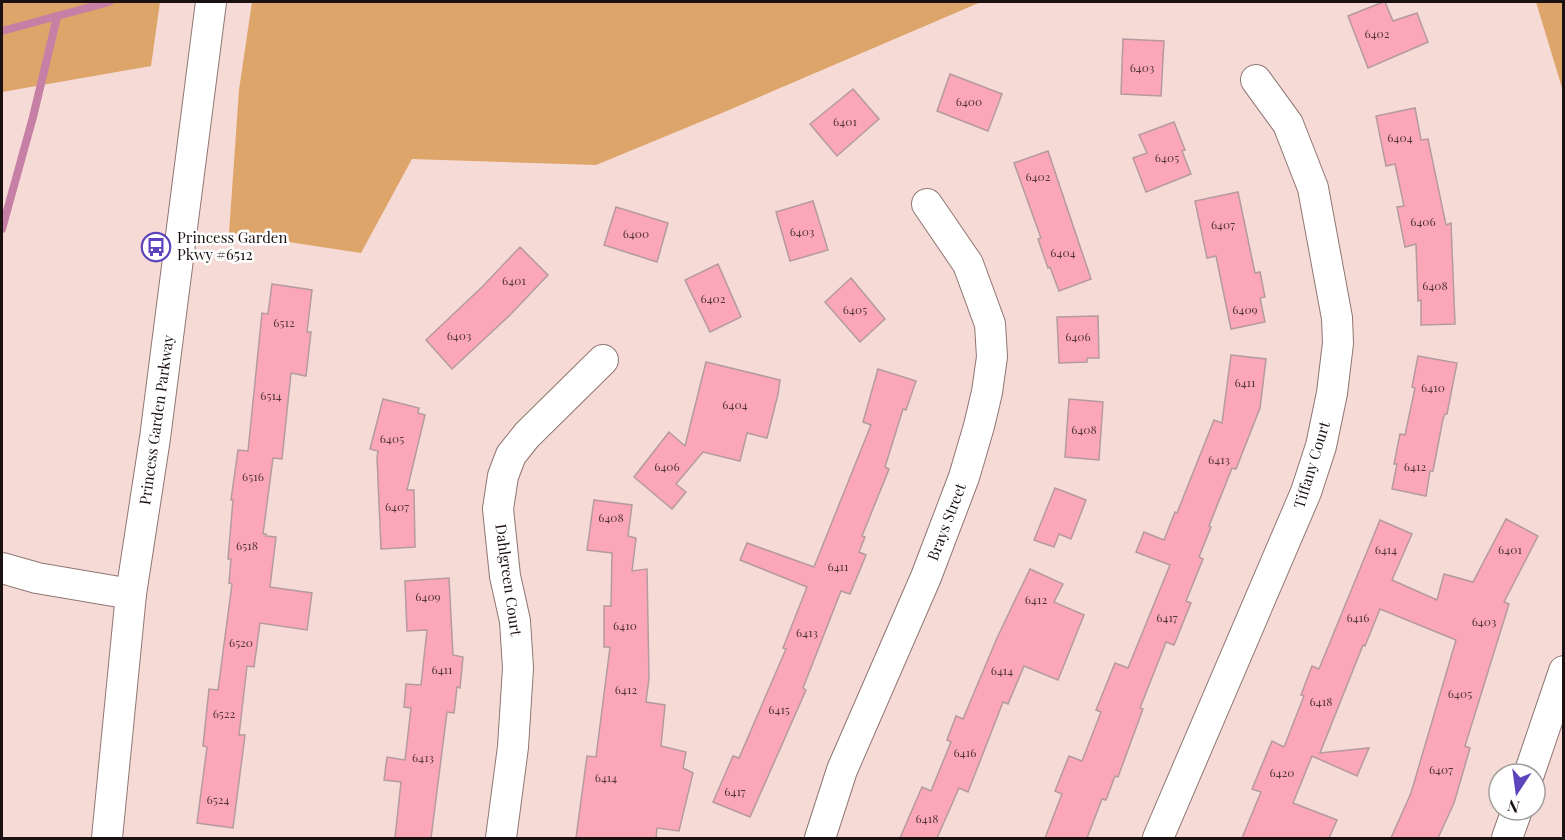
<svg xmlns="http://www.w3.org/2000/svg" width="1565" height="840" font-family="'Playfair Display',serif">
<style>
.forest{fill:#dea56a}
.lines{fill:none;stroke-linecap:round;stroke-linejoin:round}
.stream{stroke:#c67fa5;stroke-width:8}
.building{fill:#fba7b7;stroke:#b59a9f;stroke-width:1.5}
.minor-casing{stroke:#8f7673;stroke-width:32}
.minor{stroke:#fff;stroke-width:30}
.labels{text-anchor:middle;stroke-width:5;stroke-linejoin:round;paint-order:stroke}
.number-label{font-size:12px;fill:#53363a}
.poi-label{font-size:15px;fill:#1b1110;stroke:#fff;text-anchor:start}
.street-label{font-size:15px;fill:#1b1110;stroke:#fff}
</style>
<rect width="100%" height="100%" fill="#f6dad6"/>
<g class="forest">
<polygon points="2,2 160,2 151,66 2,92"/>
<polygon points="252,2 981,2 722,113 596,165 412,159 361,253 229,233 239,90"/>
<polygon points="1536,2 1563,2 1563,91"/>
</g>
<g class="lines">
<g class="stream">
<polyline points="2,31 109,2"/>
<polyline points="2,229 33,117 57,17"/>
</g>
</g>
<g class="building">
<polygon points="1383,2 1385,2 1393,21 1417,13 1428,42 1368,68 1348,16"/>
<polygon points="1123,39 1164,41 1161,96 1121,94"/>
<polygon points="950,74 1002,94 988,131 937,111"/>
<polygon points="853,89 879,119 837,156 810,124"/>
<polygon points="1415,108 1421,140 1428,139 1446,225 1451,223 1455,324 1421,325 1421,300 1418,301 1416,244 1405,247 1397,207 1404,206 1395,164 1386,166 1376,116"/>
<polygon points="1174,122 1185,150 1182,151 1191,174 1146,192 1133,158 1147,153 1139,135"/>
<polygon points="1048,151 1091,279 1059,291 1050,267 1048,268 1038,239 1041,238 1014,163"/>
<polygon points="1238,192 1255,273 1260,272 1265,297 1260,298 1265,322 1231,329 1216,256 1207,258 1195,201"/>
<polygon points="813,201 828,250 790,261 776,212"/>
<polygon points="616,207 668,223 657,262 604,245"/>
<polygon points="520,247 548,275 510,315 452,369 426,340 482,287"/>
<polygon points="718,264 741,317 710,332 685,280"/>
<polygon points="851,278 885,319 860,342 825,302"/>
<polygon points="272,284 312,290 307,332 311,332 306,376 291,373 282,459 273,458 263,534 266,534 266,536 276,537 270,587 312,593 307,630 260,623 254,667 247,666 239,735 245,735 233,828 197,823 207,747 203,746 209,689 218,690 232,584 229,583 231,559 228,559 233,500 231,500 238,450 248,451 262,313 268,314"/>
<polygon points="1098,316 1099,358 1087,358 1087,362 1059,363 1057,317"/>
<polygon points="1231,355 1266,359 1260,408 1236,469 1232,468 1209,526 1211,527 1199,557 1203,559 1186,601 1191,603 1174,645 1166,642 1140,708 1143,709 1118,777 1115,776 1106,800 1102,799 1087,838 1045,838 1062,794 1055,791 1069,756 1082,761 1101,712 1096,710 1115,663 1128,668 1170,565 1136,552 1144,532 1164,540 1175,512 1177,513 1214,420 1222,423"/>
<polygon points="1418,356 1457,363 1447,414 1445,414 1443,419 1433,471 1430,471 1426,496 1392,489 1397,464 1394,464 1400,434 1405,435 1415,388 1412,387"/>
<polygon points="706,362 780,380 778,394 767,438 747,433 740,461 703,452 676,484 686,492 672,509 634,477 669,432 685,446"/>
<polygon points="878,369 916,381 906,410 903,409 885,467 889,469 862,536 865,537 859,552 866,555 850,594 841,591 803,688 806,690 750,817 713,802 733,756 739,758 786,649 783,648 807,587 740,560 747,543 814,567 871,425 863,422"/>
<polygon points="383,399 419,408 418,413 425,415 407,490 414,490 415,547 381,549 377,457 378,451 370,449"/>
<polygon points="1069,399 1103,402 1099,460 1065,457"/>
<polygon points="1055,488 1086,500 1071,539 1059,534 1054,547 1034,540"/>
<polygon points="594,500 632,505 628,536 636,538 632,571 647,569 649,678 646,702 665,705 661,746 686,752 683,768 693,773 679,831 657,828 656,838 576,838 587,756 596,757 610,647 604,647 604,606 611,606 612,553 587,550"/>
<polygon points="1506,519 1538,536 1504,602 1509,604 1465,746 1470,748 1454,803 1438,838 1391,838 1411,793 1456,640 1380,609 1365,646 1363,645 1320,753 1369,748 1357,776 1312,756 1293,803 1337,820 1329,838 1242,838 1261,792 1252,789 1272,741 1284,747 1304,696 1301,695 1312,666 1319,669 1380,520 1412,534 1392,580 1437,600 1444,574 1473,582"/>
<polygon points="1030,569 1063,584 1054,602 1084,615 1058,680 1024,666 1008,704 1003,702 968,792 959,788 937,838 900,838 922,787 931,791 951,742 947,740 956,716 963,719 997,638"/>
<polygon points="449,578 453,655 463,657 460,688 457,687 454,713 447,712 431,838 395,838 401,782 384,780 387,757 405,760 411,708 404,707 406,684 421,685 427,630 407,631 405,581"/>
</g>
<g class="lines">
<g class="minor-casing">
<g id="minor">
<polyline points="2,568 37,578 131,594"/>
<polyline points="1529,774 1564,671"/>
<polyline points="107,838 131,594 155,438 211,2"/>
<polyline points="501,838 513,747 518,668 515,621 505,576 498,509 503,476 511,455 527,435 603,360"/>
<polyline points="820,838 842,770 926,577 964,477 979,426 987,392 992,357 990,324 968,264 927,204"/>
<polyline points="1158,838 1306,492 1321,446 1332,393 1338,343 1337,318 1313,188 1288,124 1256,80"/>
<polyline points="1507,838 1517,810"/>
</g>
</g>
<use href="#minor" class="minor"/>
</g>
<defs>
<g id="bus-ring" transform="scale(1.5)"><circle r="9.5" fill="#fff" stroke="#5e44bc" stroke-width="1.5"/><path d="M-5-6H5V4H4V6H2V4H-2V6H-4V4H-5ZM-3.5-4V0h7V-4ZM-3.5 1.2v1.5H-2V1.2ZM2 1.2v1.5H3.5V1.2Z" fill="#5e44bc"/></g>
</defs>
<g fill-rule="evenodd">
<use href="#bus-ring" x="156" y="247"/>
</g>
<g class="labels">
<g class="number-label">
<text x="1377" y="38">6402</text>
<text x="1142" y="72">6403</text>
<text x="969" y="106">6400</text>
<text x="845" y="126">6401</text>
<text x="1400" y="142">6404</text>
<text x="1167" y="162">6405</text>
<text x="1038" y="181">6402</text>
<text x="1423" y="226">6406</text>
<text x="1223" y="229">6407</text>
<text x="802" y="236">6403</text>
<text x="636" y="238">6400</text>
<text x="1063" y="257">6404</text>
<text x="514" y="285">6401</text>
<text x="1435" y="290">6408</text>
<text x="713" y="303">6402</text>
<text x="855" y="314">6405</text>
<text x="1245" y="314">6409</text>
<text x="284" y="327">6512</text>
<text x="459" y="340">6403</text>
<text x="1078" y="341">6406</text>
<text x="1245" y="387">6411</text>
<text x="1433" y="392">6410</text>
<text x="271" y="400">6514</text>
<text x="735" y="409">6404</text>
<text x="1084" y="434">6408</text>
<text x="392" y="443">6405</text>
<text x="1219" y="464">6413</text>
<text x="667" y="471">6406</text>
<text x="1415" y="471">6412</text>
<text x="253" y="481">6516</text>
<text x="397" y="511">6407</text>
<text x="611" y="522">6408</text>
<text x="247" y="550">6518</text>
<text x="1386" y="554">6414</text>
<text x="1510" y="554">6401</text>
<text x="838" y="571">6411</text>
<text x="428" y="601">6409</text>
<text x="1036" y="604">6412</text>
<text x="1167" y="622">6417</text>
<text x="1358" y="622">6416</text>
<text x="1484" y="626">6403</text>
<text x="625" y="630">6410</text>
<text x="807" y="637">6413</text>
<text x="241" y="647">6520</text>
<text x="442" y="674">6411</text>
<text x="1002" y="675">6414</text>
<text x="626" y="694">6412</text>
<text x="1460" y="698">6405</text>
<text x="1321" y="706">6418</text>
<text x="779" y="714">6415</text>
<text x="224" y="718">6522</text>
<text x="965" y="757">6416</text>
<text x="423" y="762">6413</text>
<text x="1441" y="774">6407</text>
<text x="1282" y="777">6420</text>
<text x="606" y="782">6414</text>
<text x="735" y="796">6417</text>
<text x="218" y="804">6524</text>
<text x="927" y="823">6418</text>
</g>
<g class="poi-label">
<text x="177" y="243">Princess Garden<tspan x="177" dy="17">Pkwy #6512</tspan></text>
</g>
<g class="street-label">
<text transform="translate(157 420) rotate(-82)" y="5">Princess Garden Parkway</text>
<text transform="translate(1312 465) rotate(-73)" y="5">Tiffany Court</text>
<text transform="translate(947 522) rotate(-69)" y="5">Brays Street</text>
<text transform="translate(508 580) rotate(82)" y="5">Dahlgreen Court</text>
</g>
</g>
<rect width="1565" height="840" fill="none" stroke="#1b1110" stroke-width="6"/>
<g transform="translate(1517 792) rotate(193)"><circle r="28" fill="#ffffff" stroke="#a4a09f" stroke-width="1.5"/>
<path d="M0-4.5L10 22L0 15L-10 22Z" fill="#5e44bc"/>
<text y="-9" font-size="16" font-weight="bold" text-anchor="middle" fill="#1b1110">N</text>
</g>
</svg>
